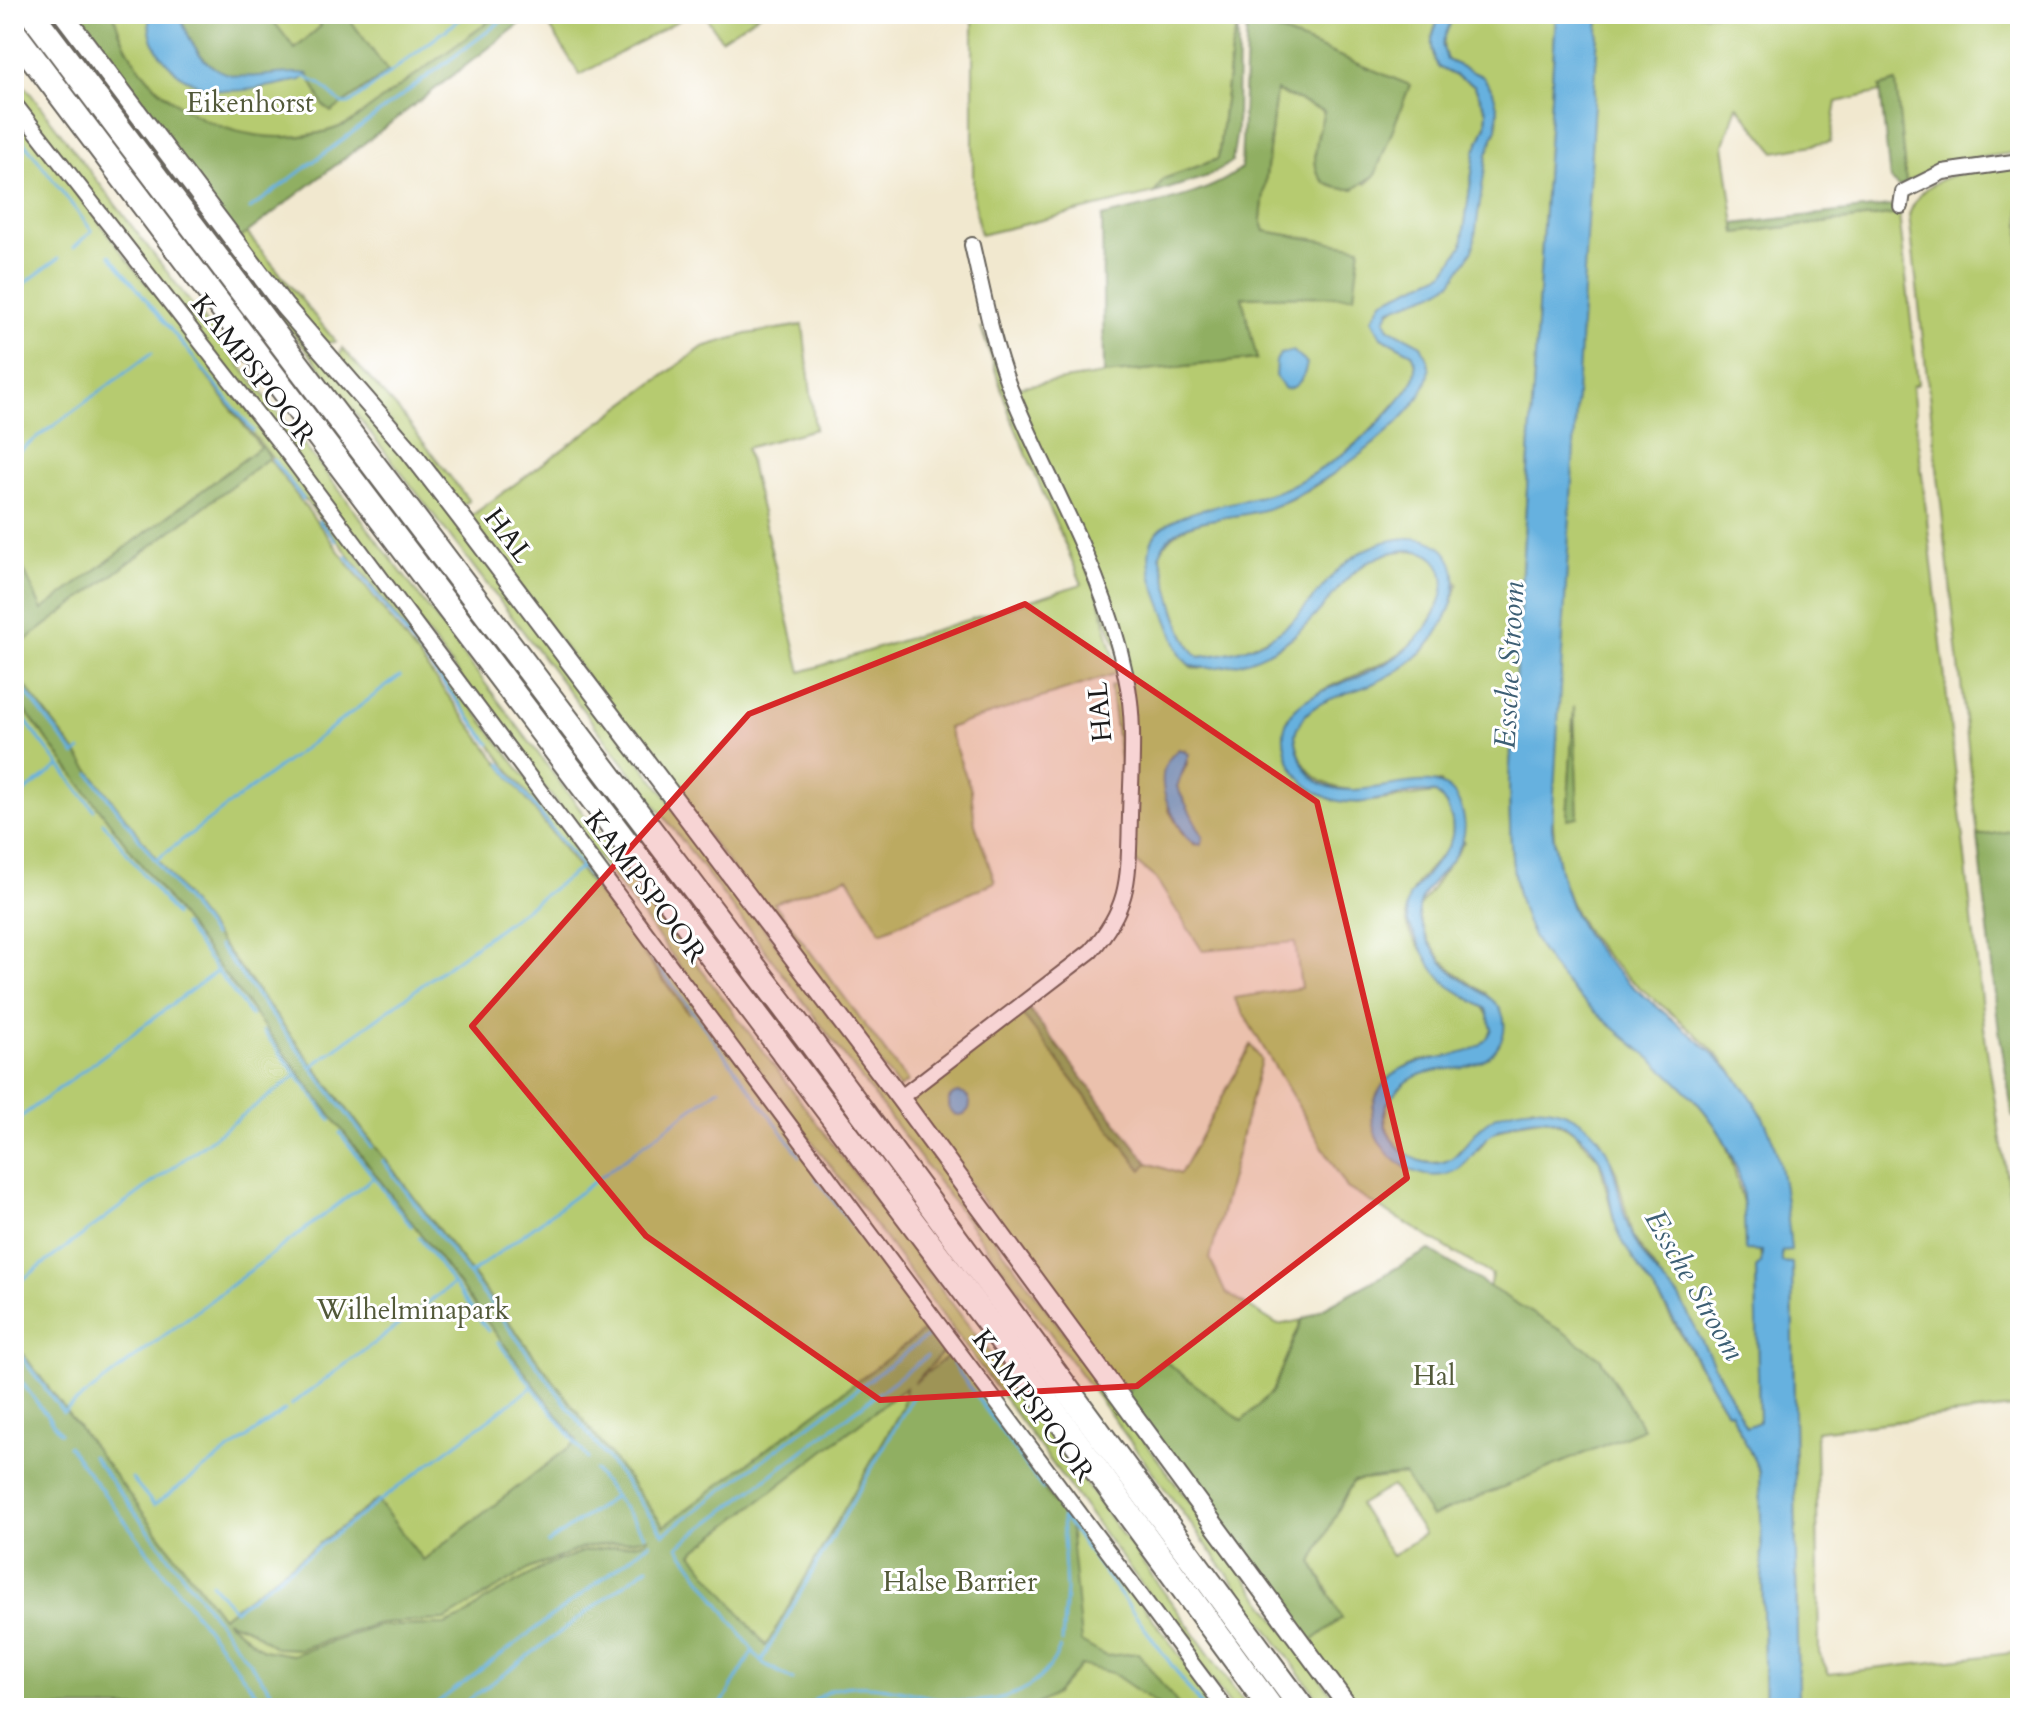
<svg xmlns="http://www.w3.org/2000/svg" width="2034" height="1722" font-family="Cardo,serif">
<style>
.green{fill:#b6cb6f;stroke:#697446;stroke-width:2;fill-rule:evenodd}
.forest{fill:#90af62;stroke:#56663f;stroke-width:2;fill-rule:evenodd}
.water{fill:#66b1df;stroke:#41667e;stroke-width:2}
.lines{fill:none;stroke-linecap:round;stroke-linejoin:round}
.stream{stroke:#66b1df;stroke-width:3}
.street-casing{stroke:#67635b;stroke-width:18}
.secondary-casing{stroke:#67635b;stroke-width:22}
.highway-casing{stroke:#67635b;stroke-width:28}
.street{stroke:#fff;stroke-width:14}
.secondary{stroke:#fff;stroke-width:18}
.highway{stroke:#fff;stroke-width:24}
.marked{fill:#d62828;fill-opacity:0.2;stroke:#d62828;stroke-width:6;stroke-linejoin:round}
.labels{text-anchor:middle;stroke-width:6;stroke-linejoin:round;paint-order:stroke}
.park-label{font-size:28px;fill:#525939;stroke:#fff}
.street-label{font-size:28px;fill:#1c1c1c;stroke:#fff}
.water-label{font-size:30px;font-style:italic;fill:#3d5f74;stroke:#fff}
</style>
<rect width="100%" height="100%" fill="#fff"/>
<filter id="ink" filterUnits="userSpaceOnUse"><feTurbulence type="fractalNoise" baseFrequency=".0125" numOctaves="2"/><feDisplacementMap in="SourceGraphic" scale="16" xChannelSelector="R" yChannelSelector="G"/><feConvolveMatrix kernelMatrix="1 2 1 2 8 2 1 2 1" color-interpolation-filters="sRGB"/></filter>
<filter id="wash" filterUnits="userSpaceOnUse"><feTurbulence type="fractalNoise" baseFrequency=".006" numOctaves="4" result="noise"/><feDisplacementMap in="SourceGraphic" scale="32" xChannelSelector="R" yChannelSelector="G"/><feGaussianBlur stdDeviation="1.8" result="paint"/><feColorMatrix in="noise" values="0 0 0 0 0 0 0 0 0 0 0 0 0 0 0 0 0 1.4 0 .05"/><feComposite in="paint" operator="in"/></filter>
<g filter="url(#wash)">
<rect width="100%" height="100%" fill="#f1e8cf"/>
<g class="green">
<path d="M44 14H49L228 240 396 442 663 792 1342 1708H1325C909 1135 482 570 44 14Z"/>
<polygon points="75,14 521,14 231,227"/>
<polygon points="542,14 690,14 580,75"/>
<polygon points="704,14 760,14 721,39"/>
<polygon points="973,14 1239,14 1231,51 1218,159 1163,179 1155,193 980,235 973,194"/>
<path d="M1247 14 1372 18 1381 14H1441C1431 35 1428 46 1438 67L1474 85 1487 111 1486 125 1475 151 1462 246 1444 273 1382 301 1381 337 1412 353C1422 373 1412 385 1398 401 1365 442 1314 481 1263 498 1226 510 1183 506 1154 536L1152 571 1181 656 1191 667 1198 669C1226 663 1255 661 1280 646 1327 617 1351 545 1415 551 1427 552 1439 558 1444 570 1449 584 1442 598 1436 611 1403 680 1329 667 1287 719L1295 772 1357 803 1436 793C1451 807 1458 828 1448 847 1436 862 1417 879 1410 896 1384 954 1490 985 1492 1029 1477 1069 1430 1049 1402 1069 1391 1076 1383 1089 1376 1098L1381 1145 1407 1169 1426 1175 1479 1149 1489 1135 1512 1124 1547 1118 1574 1131 1599 1159 1614 1221 1726 1411H1730L1760 1472 1765 1708H1355L1308 1644 1329 1591 1312 1562 1353 1481 1404 1475 1642 1428 1600 1358 1489 1287 1492 1275 1347 1188 1234 998 1301 988 1295 942 1202 950 1156 879 1133 860 1130 679 1016 387 1104 374 1256 359 1242 297 1280 295 1278 235 1265 232 1261 219 1276 91 1324 111 1317 137 1366 184 1375 175 1409 85 1247 18ZM1185 749 1187 764 1176 787 1203 837 1195 845 1182 833 1168 809ZM1392 1486 1424 1534 1392 1556 1359 1505Z"/>
<path d="M1454 14H1556L1509 782C1510 835 1509 890 1534 938 1577 1021 1675 1056 1722 1137 1734 1159 1736 1182 1744 1206 1750 1226 1762 1243 1761 1264L1756 1268 1759 1422 1746 1428 1679 1297 1666 1286 1632 1235 1616 1171 1599 1137 1533 1106 1482 1126 1451 1160C1438 1164 1421 1164 1409 1156 1367 1126 1385 1081 1430 1069 1444 1066 1461 1069 1474 1064 1482 1060 1491 1050 1499 1044L1486 993C1451 973 1425 950 1418 909L1464 842 1441 782C1387 788 1305 813 1295 735 1303 699 1345 696 1373 683 1390 676 1407 666 1420 654 1440 636 1451 609 1458 584L1427 540 1349 561 1293 622 1275 635 1233 654 1199 657C1181 644 1166 578 1160 554 1176 513 1233 521 1269 508 1334 486 1378 436 1424 387 1444 336 1394 343 1384 320 1394 298 1432 294 1452 282L1482 180 1487 154 1497 128 1498 110 1467 69 1447 60C1439 41 1446 31 1454 14Z"/>
<path d="M1599 14H2020V152L1942 163 1906 183 1895 82 1881 87V92L1837 102 1830 142 1775 152 1737 105 1724 145 1736 233 1899 214 1918 384 1912 386 1986 1044 2020 1263V1407L1816 1431 1819 1653 1829 1674 2020 1652V1708H1798L1792 1264 1782 1262V1250H1791C1782 1203 1781 1144 1755 1103 1675 977 1552 985 1552 798ZM1573 719 1576 793 1567 818Z"/>
<path d="M14 72 216 336 324 470 753 1038 1031 1409 1248 1708H1232C835 1164 426 629 14 97Z"/>
<path d="M14 110 137 272 200 346 936 1322 928 1330 949 1355 955 1348 1218 1708H14ZM202 370 367 578 689 1013H688Z"/>
<path d="M2020 165V830L1978 836 1909 215C1925 168 1977 172 2020 165Z"/>
<polygon points="247,233 336,342 322,343 239,239"/>
<polygon points="803,325 815,429 746,448 801,672 1082,584 1011,418 981,327 1097,591 1118,673 948,728 971,790 975,824 995,882 881,932 848,877 774,903 908,1082 899,1088 467,519 703,347 747,334"/>
<polygon points="342,348 399,411 469,501 459,508 339,357"/>
<polygon points="1120,683 1127,759 1122,772 1110,686"/>
<polygon points="1022,1014 1141,1169 1148,1163 1180,1174 1251,1045 1261,1060 1210,1259 1225,1292 1278,1325 1302,1320 1272,1392 1242,1422 1125,1393 910,1103"/>
</g>
<g class="forest">
<path d="M69 14H114C138 112 260 165 351 122L499 14H533L239 239Z"/>
<path d="M179 14H268L295 49 321 26 314 14H346L388 72 331 112 323 105 308 74C236 78 210 91 179 14Z"/>
<path d="M1247 18 1410 85 1375 175 1354 189C1299 191 1316 144 1324 111L1276 91 1261 219 1265 231 1360 247 1354 296 1242 297 1257 359 1104 374 1102 217C1142 206 1211 196 1241 168Z"/>
<polygon points="1238,26 1237,130 1232,162 1208,176 1155,193 1163,179 1218,159 1231,51"/>
<polygon points="1896,82 1906,183 1899,187 1890,180 1880,87"/>
<polygon points="1898,205 1899,214 1736,233 1735,224"/>
<polygon points="262,446 270,457 14,649 14,548 42,610"/>
<path d="M14 671 664 1526 936 1322 947 1348 914 1383 948 1356 1070 1525 1081 1642 1106 1656 1138 1653 1181 1708H1163L1112 1673 1081 1665 1056 1694 1031 1708H14V1342L222 1617 377 1500 423 1560 577 1441 14 696ZM905 1388 902 1408 766 1646 692 1553ZM648 1538 645 1542 585 1551 547 1565 484 1601 464 1617 445 1625 378 1626 292 1655 263 1650 225 1620 249 1629 276 1648 300 1649 379 1623 445 1620 531 1568 586 1547Z"/>
<polygon points="1574,706 1578,817 1567,819"/>
<polygon points="2020,830 2020,997 2015,1002 2020,1014 2020,1116 2013,1117 1998,1023 1978,836"/>
<polygon points="1029,1009 1148,1163 1142,1170 1022,1014"/>
<polygon points="1429,1250 1565,1333 1600,1358 1643,1429 1431,1517 1404,1475 1353,1481 1312,1562 1342,1618 1308,1644 1125,1393 1165,1361 1242,1421 1272,1392 1302,1320"/>
</g>
<g class="water">
<path d="M149 14H179C195 54 210 81 259 76 275 75 292 71 308 74L301 80C252 89 207 105 168 64 154 49 148 34 149 14Z"/>
<polygon points="1321,14 1381,14 1354,22"/>
<path d="M1441 14H1454L1442 44 1447 60 1482 76 1493 91 1498 110 1497 128 1487 154 1473 250 1452 282 1434 293 1390 309 1385 320 1389 328 1421 345C1425 354 1431 364 1429 374 1422 420 1310 495 1267 509 1239 518 1204 516 1178 531 1168 536 1163 544 1160 554 1166 578 1180 644 1199 657 1227 654 1250 650 1274 635 1311 613 1328 567 1367 549 1435 517 1480 559 1441 627 1426 653 1400 672 1372 684 1344 696 1303 700 1295 735 1309 845 1427 747 1456 797 1491 859 1408 878 1420 920 1426 941 1439 962 1456 975 1475 991 1509 999 1504 1031 1503 1039 1496 1051 1489 1056 1460 1079 1425 1058 1396 1092 1390 1099 1385 1104 1384 1113 1383 1125 1388 1137 1397 1146 1406 1154 1416 1161 1428 1163 1455 1167 1464 1144 1480 1128 1505 1103 1553 1101 1581 1121 1616 1146 1614 1180 1625 1217 1633 1245 1657 1278 1679 1297L1746 1427 1759 1422 1756 1268 1761 1263 1762 1251 1745 1250C1744 1230 1745 1209 1742 1189 1720 1073 1584 1036 1534 938 1509 890 1510 835 1509 782L1556 14H1599L1552 827C1558 869 1567 912 1594 946 1641 1006 1714 1038 1755 1103 1783 1147 1786 1200 1791 1250L1782 1251V1262L1792 1263 1798 1708H1765L1760 1472 1730 1411 1727 1412C1708 1381 1691 1348 1672 1317 1656 1291 1636 1267 1622 1240 1608 1215 1612 1184 1599 1159 1591 1143 1575 1129 1559 1122 1539 1113 1508 1122 1490 1135 1478 1144 1471 1162 1457 1170 1432 1185 1397 1168 1382 1146 1373 1133 1369 1115 1375 1100 1398 1039 1475 1074 1492 1029L1486 1009 1449 986 1432 968 1408 923 1406 909 1409 897 1448 847C1458 828 1451 807 1436 793 1403 788 1372 808 1338 801 1319 797 1300 782 1291 765 1261 699 1331 691 1373 670 1396 659 1414 646 1429 624 1466 568 1428 530 1370 561 1349 572 1337 591 1322 608 1295 640 1260 663 1218 667 1185 671 1182 662 1172 632 1163 607 1140 564 1153 539 1170 505 1253 504 1288 487 1330 467 1369 437 1399 401 1412 385 1422 373 1412 353L1381 337 1372 319 1382 301 1444 273 1462 246 1475 151 1486 126 1487 111 1474 85 1438 67C1428 46 1431 35 1441 14Z"/>
<path d="M1292 351 1307 363C1305 375 1299 389 1285 389L1275 376 1276 361 1280 354Z"/>
<path d="M1179 749 1189 754 1177 787 1203 837 1201 845C1186 843 1182 830 1175 818 1162 796 1154 768 1179 749Z"/>
<circle cx="959" cy="1104" r="11"/>
</g>
<g class="lines">
<g class="stream">
<polyline points="305,77 320,84 342,104 349,104 467,14"/>
<polyline points="14,129 92,231 74,247"/>
<polyline points="250,209 511,14"/>
<polyline points="110,255 253,431"/>
<polyline points="14,291 59,258"/>
<polyline points="14,455 152,353"/>
<polyline points="273,460 303,499"/>
<polyline points="319,521 336,541"/>
<polyline points="347,557 490,744"/>
<polyline points="20,685 75,755 80,750"/>
<polyline points="14,706 94,810"/>
<polyline points="501,764 635,935"/>
<polyline points="90,774 213,936"/>
<polyline points="14,800 59,766"/>
<polyline points="103,822 175,915"/>
<polyline points="156,860 400,676"/>
<polyline points="183,925 251,1016"/>
<polyline points="219,946 372,1147"/>
<polyline points="648,952 800,1156"/>
<polyline points="263,1031 331,1120"/>
<polyline points="311,1067 582,867"/>
<polyline points="14,1122 217,971"/>
<polyline points="340,1133 411,1226"/>
<polyline points="383,1161 664,1534 933,1332 816,1178"/>
<polyline points="419,1237 488,1331"/>
<polyline points="470,1274 720,1088"/>
<polyline points="14,1286 297,1075"/>
<polyline points="498,1342 588,1459"/>
<polyline points="14,1347 63,1412 374,1177"/>
<polyline points="953,1364 1043,1489"/>
<polyline points="14,1372 60,1433"/>
<polyline points="291,1405 453,1284"/>
<polyline points="68,1446 267,1708"/>
<polyline points="92,1456 284,1708"/>
<polyline points="595,1471 645,1535"/>
<polyline points="132,1478 154,1505 285,1410"/>
<polyline points="548,1543 615,1496"/>
<polyline points="211,1583 234,1610 532,1387"/>
<polyline points="1062,1642 1066,1590 1062,1515 1203,1708"/>
<polyline points="762,1660 913,1396"/>
<polyline points="793,1680 761,1662 678,1546 927,1356"/>
<polyline points="430,1708 650,1543"/>
<polyline points="458,1708 648,1567"/>
<polyline points="719,1708 753,1651"/>
<path d="M806 1708C814 1701 821 1694 831 1690 893 1671 948 1722 1019 1692 1038 1682 1052 1668 1060 1648"/>
</g>
</g>
</g>
<g filter="url(#ink)">
<g class="lines">
<g class="street-casing">
<g id="street">
<polyline points="14,103 289,455 1225,1708"/>
<polyline points="1901,206 1903,192 1943,172 2020,161"/>
<path d="M900 1098 1091 951C1132 904 1128 876 1130 816 1131 771 1136 722 1126 677 1104 569 1049 486 1009 386 992 341 983 292 972 245"/>
</g>
</g>
<g class="secondary-casing">
<polyline id="secondary" points="63,14 284,306 409,450 460,516 900,1098 1349,1708"/>
</g>
<g class="highway-casing">
<g id="highway">
<polyline points="32,14 807,1037 1302,1708"/>
<polyline points="14,33 995,1331 1271,1708"/>
</g>
</g>
<use href="#street" class="street"/>
<use href="#secondary" class="secondary"/>
<use href="#highway" class="highway"/>
</g>
</g>
<path class="marked" d="M1025 604 1317 802 1407 1178 1137 1386 880 1400 646 1236 472 1026 749 714Z"/>
<g class="labels">
<g class="park-label">
<text x="250" y="112">Eikenhorst</text>
<text x="413" y="1319">Wilhelminapark</text>
<text x="1434" y="1385">Hal</text>
<text x="960" y="1591">Halse Barrier</text>
</g>
<g class="street-label">
<text transform="translate(254 369) rotate(52)" y="10">KAMPSPOOR</text>
<text transform="translate(509 535) rotate(53)" y="10">HAL</text>
<text transform="translate(1099 712) rotate(-95)" y="10">HAL</text>
<text transform="translate(646 886) rotate(53)" y="10">KAMPSPOOR</text>
<text transform="translate(1034 1405) rotate(53)" y="10">KAMPSPOOR</text>
</g>
<g class="water-label">
<text transform="translate(1509 665) rotate(-87)" y="10">Essche Stroom</text>
<text transform="translate(1695 1285) rotate(60)" y="10">Essche Stroom</text>
</g>
</g>
<rect width="2034" height="1722" fill="none" stroke="#fff" stroke-width="48"/>
</svg>
